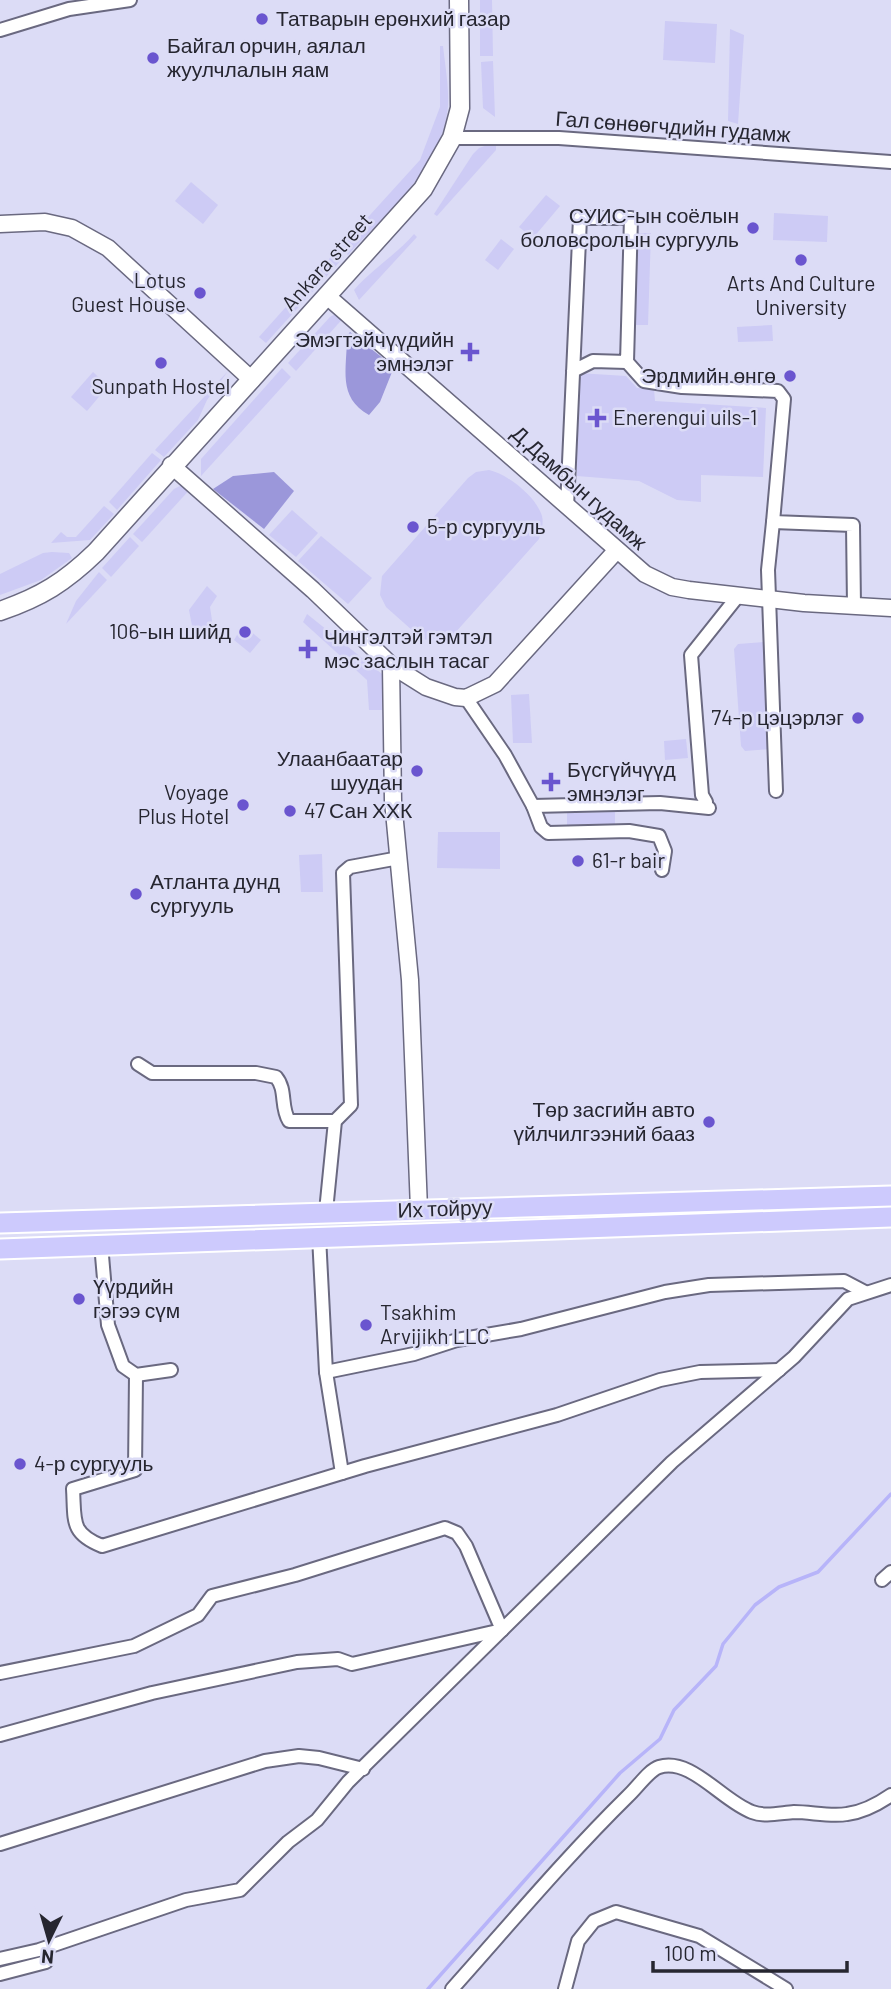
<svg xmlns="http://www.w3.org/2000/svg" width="891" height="1989" font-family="Barlow,sans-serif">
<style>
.green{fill:#cdcbf5}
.forest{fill:#9b97da}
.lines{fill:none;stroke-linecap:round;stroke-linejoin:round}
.stream{stroke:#b7b4f9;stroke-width:3.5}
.minor-casing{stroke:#6a6980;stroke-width:16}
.tertiary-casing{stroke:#6a6980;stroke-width:19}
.secondary-casing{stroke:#6a6980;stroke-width:21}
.primary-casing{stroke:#fff;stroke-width:23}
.minor{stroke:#fff;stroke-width:12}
.tertiary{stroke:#fff;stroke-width:16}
.secondary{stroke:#fff;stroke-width:18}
.primary{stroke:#cdcafd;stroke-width:19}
.poi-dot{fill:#6a55cf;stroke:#dcdcf6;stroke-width:2.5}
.labels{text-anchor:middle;stroke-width:5;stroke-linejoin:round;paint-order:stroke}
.poi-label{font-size:21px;fill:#262630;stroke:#dcdcf6;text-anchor:start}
.street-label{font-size:21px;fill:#262630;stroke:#dcdcf6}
</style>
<rect width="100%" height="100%" fill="#dcdcf6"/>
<g class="green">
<polygon points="480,0 492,0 493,56 480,56"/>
<polygon points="665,21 717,24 715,63 663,60"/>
<polygon points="730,29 744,35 738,124 728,121"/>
<path d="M440 46H443C445 65 449 86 448 105 444 166 386 213 348 255L340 248 420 160 440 107Z"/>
<polygon points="493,61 495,117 483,108 481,62"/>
<polygon points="496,142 496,150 437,216 434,214 473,154 479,148"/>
<polygon points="191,182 218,205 203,224 175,201"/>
<polygon points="546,195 560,206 533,238 519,227"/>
<polygon points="774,213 828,216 827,242 773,240"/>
<polygon points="636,233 651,233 648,325 633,325"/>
<path d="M414 234 417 237 359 300 354 290C372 269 396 255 414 234Z"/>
<polygon points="501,239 514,249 498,270 485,260"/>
<polygon points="337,250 344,257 266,343 259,337"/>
<polygon points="337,313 346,315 296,371 288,363 330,317"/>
<polygon points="772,325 773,341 738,342 737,327"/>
<polygon points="282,368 291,377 201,476 201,459"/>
<polygon points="228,371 207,400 198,420 164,457 155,450"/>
<polygon points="93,372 108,386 87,411 71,397"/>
<polygon points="578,373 626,376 637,388 654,389 655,401 766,408 763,477 701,475 701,502 677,500 639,481 577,476"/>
<polygon points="152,453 161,460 117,510 109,502"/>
<path d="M489 470C507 474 532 494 540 511 545 520 542 530 539 539L454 634 434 641 422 639 386 607 380 595 382 576 468 478 476 472Z"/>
<polygon points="182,485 192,487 142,542 133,534 174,489"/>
<polygon points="104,506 114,514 90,540 51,543 61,532 67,537 76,537"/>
<polygon points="292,510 318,533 296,557 269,535"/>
<polygon points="321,536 372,578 348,604 298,561"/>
<polygon points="130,537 139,546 111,577 102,568"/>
<polygon points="52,552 69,553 72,558 41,580 0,595 0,574 43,553"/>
<polygon points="99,572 107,580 66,624 76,601"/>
<polygon points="207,586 217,596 210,607 213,627 193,631 189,610"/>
<polygon points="307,614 382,674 382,710 369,710 367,680 303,622"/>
<polygon points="243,625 261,640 250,653 234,640"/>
<polygon points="764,642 771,749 745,751 741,746 734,649 738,644"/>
<polygon points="529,694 532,743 513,743 511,695"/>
<polygon points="686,739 688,758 665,760 664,741"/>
<polygon points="615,812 615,830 567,830 567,813"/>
<polygon points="438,832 500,832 500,869 437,868"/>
<polygon points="322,854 323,892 301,892 299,855"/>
</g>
<g class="forest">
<path d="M350 332 394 367 380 402 369 415C337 397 347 369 347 336Z"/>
<polygon points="274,472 294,491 264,529 213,489 233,476"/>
</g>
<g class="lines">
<polyline class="stream" points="428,1989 620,1773 660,1739 674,1710 716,1666 723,1644 755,1605 779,1587 818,1572 891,1494"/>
<g class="minor-casing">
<g id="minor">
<polyline points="0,30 69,9 130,0"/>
<polyline points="452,138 559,138 891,162"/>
<polyline points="627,362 644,381 682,387 778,391 784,399 773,522 853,525 854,606"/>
<polyline points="567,507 580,218 631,218 627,362 593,361 573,371"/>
<polyline points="773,522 768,570 776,791"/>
<polyline points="466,698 505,755 533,806 660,803 709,808"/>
<polyline points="706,802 702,795 691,655 738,596"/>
<polyline points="533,806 541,827 548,833 629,831 659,836 665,851 662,870"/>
<path d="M138 1064 152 1073H256L276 1077C287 1090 280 1106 289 1121H335"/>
<polyline points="326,1211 335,1121 351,1105 343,873 350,867 399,858"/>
<polyline points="319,1236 326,1372 342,1473"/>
<polyline points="101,1244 108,1325 123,1366 136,1375 171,1370"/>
<polyline points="326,1372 414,1354 457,1340 521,1329 665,1292 709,1285 844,1281 865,1292"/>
<path d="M136 1375 135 1470 73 1489C75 1521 70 1533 102 1546L365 1466 557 1415 660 1380 700 1372 779 1370"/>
<polyline points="882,1580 891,1572"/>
<polyline points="0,1673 134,1646 198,1615 212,1596 295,1575 445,1528 457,1533 466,1546 502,1630 352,1664 338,1659 297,1662 152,1693 0,1735"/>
<polyline points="0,1844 265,1761 299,1756 319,1758 363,1769"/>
<polyline points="0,1959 39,1950 186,1900 240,1890 288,1842 317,1820 348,1782 672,1462 794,1357 848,1299 891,1285"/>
<polyline points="0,1974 46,1962"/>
<path d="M452 1989C510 1924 566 1857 628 1796 637 1788 649 1770 659 1767 691 1757 722 1801 752 1812 765 1817 780 1813 794 1812 811 1812 831 1817 847 1814 863 1812 878 1804 891 1795"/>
<polyline points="565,1989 578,1941 594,1921 616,1912 699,1936 786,1989"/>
</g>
</g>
<g class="tertiary-casing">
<g id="tertiary">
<polyline points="0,224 45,222 72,228 108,248 252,380"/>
<polyline points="327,296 645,574 672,587 689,590 804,603 891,608"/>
<polyline points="171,465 313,590 391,665 393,801 410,980 419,1209"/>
<polyline points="391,665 426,687 455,697 466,698 495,684 616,551"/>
</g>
</g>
<g class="secondary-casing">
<path id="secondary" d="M0 611C41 597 65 582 96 552L423 189 452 138 460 108 459 0"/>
</g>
<g class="primary-casing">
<g id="primary">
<polyline points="0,1223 891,1196"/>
<polyline points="0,1249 891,1217"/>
</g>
</g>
<use href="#minor" class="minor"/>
<use href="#tertiary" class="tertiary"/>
<use href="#secondary" class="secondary"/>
<use href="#primary" class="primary"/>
</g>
<g class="poi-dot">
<circle cx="262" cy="19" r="7"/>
<circle cx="153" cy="58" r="7"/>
<circle cx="753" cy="228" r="7"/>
<circle cx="801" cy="260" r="7"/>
<circle cx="200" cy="293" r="7"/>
<path d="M466.5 341.5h7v7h7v7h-7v7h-7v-7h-7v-7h7z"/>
<circle cx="161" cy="363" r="7"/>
<circle cx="790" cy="376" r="7"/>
<path d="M593.5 407.5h7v7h7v7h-7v7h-7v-7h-7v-7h7z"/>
<circle cx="413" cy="527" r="7"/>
<circle cx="245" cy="632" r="7"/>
<path d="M304.5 638.5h7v7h7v7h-7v7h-7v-7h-7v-7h7z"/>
<circle cx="858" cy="718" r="7"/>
<circle cx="417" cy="771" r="7"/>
<path d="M547.5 771.5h7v7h7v7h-7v7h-7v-7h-7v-7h7z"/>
<circle cx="243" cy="805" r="7"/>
<circle cx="290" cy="811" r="7"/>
<circle cx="578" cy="861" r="7"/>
<circle cx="136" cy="894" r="7"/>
<circle cx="709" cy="1122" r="7"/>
<circle cx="79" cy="1299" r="7"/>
<circle cx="366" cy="1325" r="7"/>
<circle cx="20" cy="1464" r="7"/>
</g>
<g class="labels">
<g class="poi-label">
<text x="276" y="26">Татварын ерөнхий газар</text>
<text x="167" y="53">Байгал орчин, аялал<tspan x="167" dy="24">жуулчлалын яам</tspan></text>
<text x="739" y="223" text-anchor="end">СУИС-ын соёлын<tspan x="739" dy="24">боловсролын сургууль</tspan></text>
<text x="186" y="288" text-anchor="end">Lotus<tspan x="186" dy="24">Guest House</tspan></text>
<text x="801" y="291" text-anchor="middle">Arts And Culture<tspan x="801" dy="24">University</tspan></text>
<text x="454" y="347" text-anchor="end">Эмэгтэйчүүдийн<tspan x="454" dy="24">эмнэлэг</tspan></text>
<text x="776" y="383" text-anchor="end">Эрдмийн өнгө</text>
<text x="161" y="394" text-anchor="middle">Sunpath Hostel</text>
<text x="613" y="425">Enerengui uils-1</text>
<text x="427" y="534">5-р сургууль</text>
<text x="231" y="639" text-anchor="end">106-ын шийд</text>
<text x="324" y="644">Чингэлтэй гэмтэл<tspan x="324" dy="24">мэс заслын тасаг</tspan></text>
<text x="844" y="725" text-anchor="end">74-р цэцэрлэг</text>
<text x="403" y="766" text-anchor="end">Улаанбаатар<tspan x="403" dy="24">шуудан</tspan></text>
<text x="567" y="777">Бүсгүйчүүд<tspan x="567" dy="24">эмнэлэг</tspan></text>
<text x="229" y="800" text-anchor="end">Voyage<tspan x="229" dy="24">Plus Hotel</tspan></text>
<text x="304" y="818">47 Сан ХХК</text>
<text x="592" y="868">61-r bair</text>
<text x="150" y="889">Атланта дунд<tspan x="150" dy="24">сургууль</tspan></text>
<text x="695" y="1117" text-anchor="end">Төр засгийн авто<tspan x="695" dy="24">үйлчилгээний бааз</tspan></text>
<text x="93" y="1294">Үүрдийн<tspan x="93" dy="24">гэгээ сүм</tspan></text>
<text x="380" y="1320">Tsakhim<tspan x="380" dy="24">Arvijikh LLC</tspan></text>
<text x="34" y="1471">4-р сургууль</text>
</g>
<g class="street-label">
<text transform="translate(673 127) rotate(4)" y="7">Гал сөнөөгчдийн гудамж</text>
<text transform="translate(327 262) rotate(-48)" y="7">Ankara street</text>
<text transform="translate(579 488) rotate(42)" y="7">Д.Дамбын гудамж</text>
<text transform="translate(445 1209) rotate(-2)" y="7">Их тойруу</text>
</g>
</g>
<g transform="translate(49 1940) rotate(185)" stroke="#dcdcf6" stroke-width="5" paint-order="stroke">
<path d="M0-5L12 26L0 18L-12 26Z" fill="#262630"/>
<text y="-10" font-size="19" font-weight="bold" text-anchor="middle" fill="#262630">N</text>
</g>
<path d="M653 1961v10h194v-10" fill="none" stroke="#262630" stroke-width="3.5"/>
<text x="664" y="1961" font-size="21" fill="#262630" stroke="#dcdcf6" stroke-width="5" paint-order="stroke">100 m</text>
</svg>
